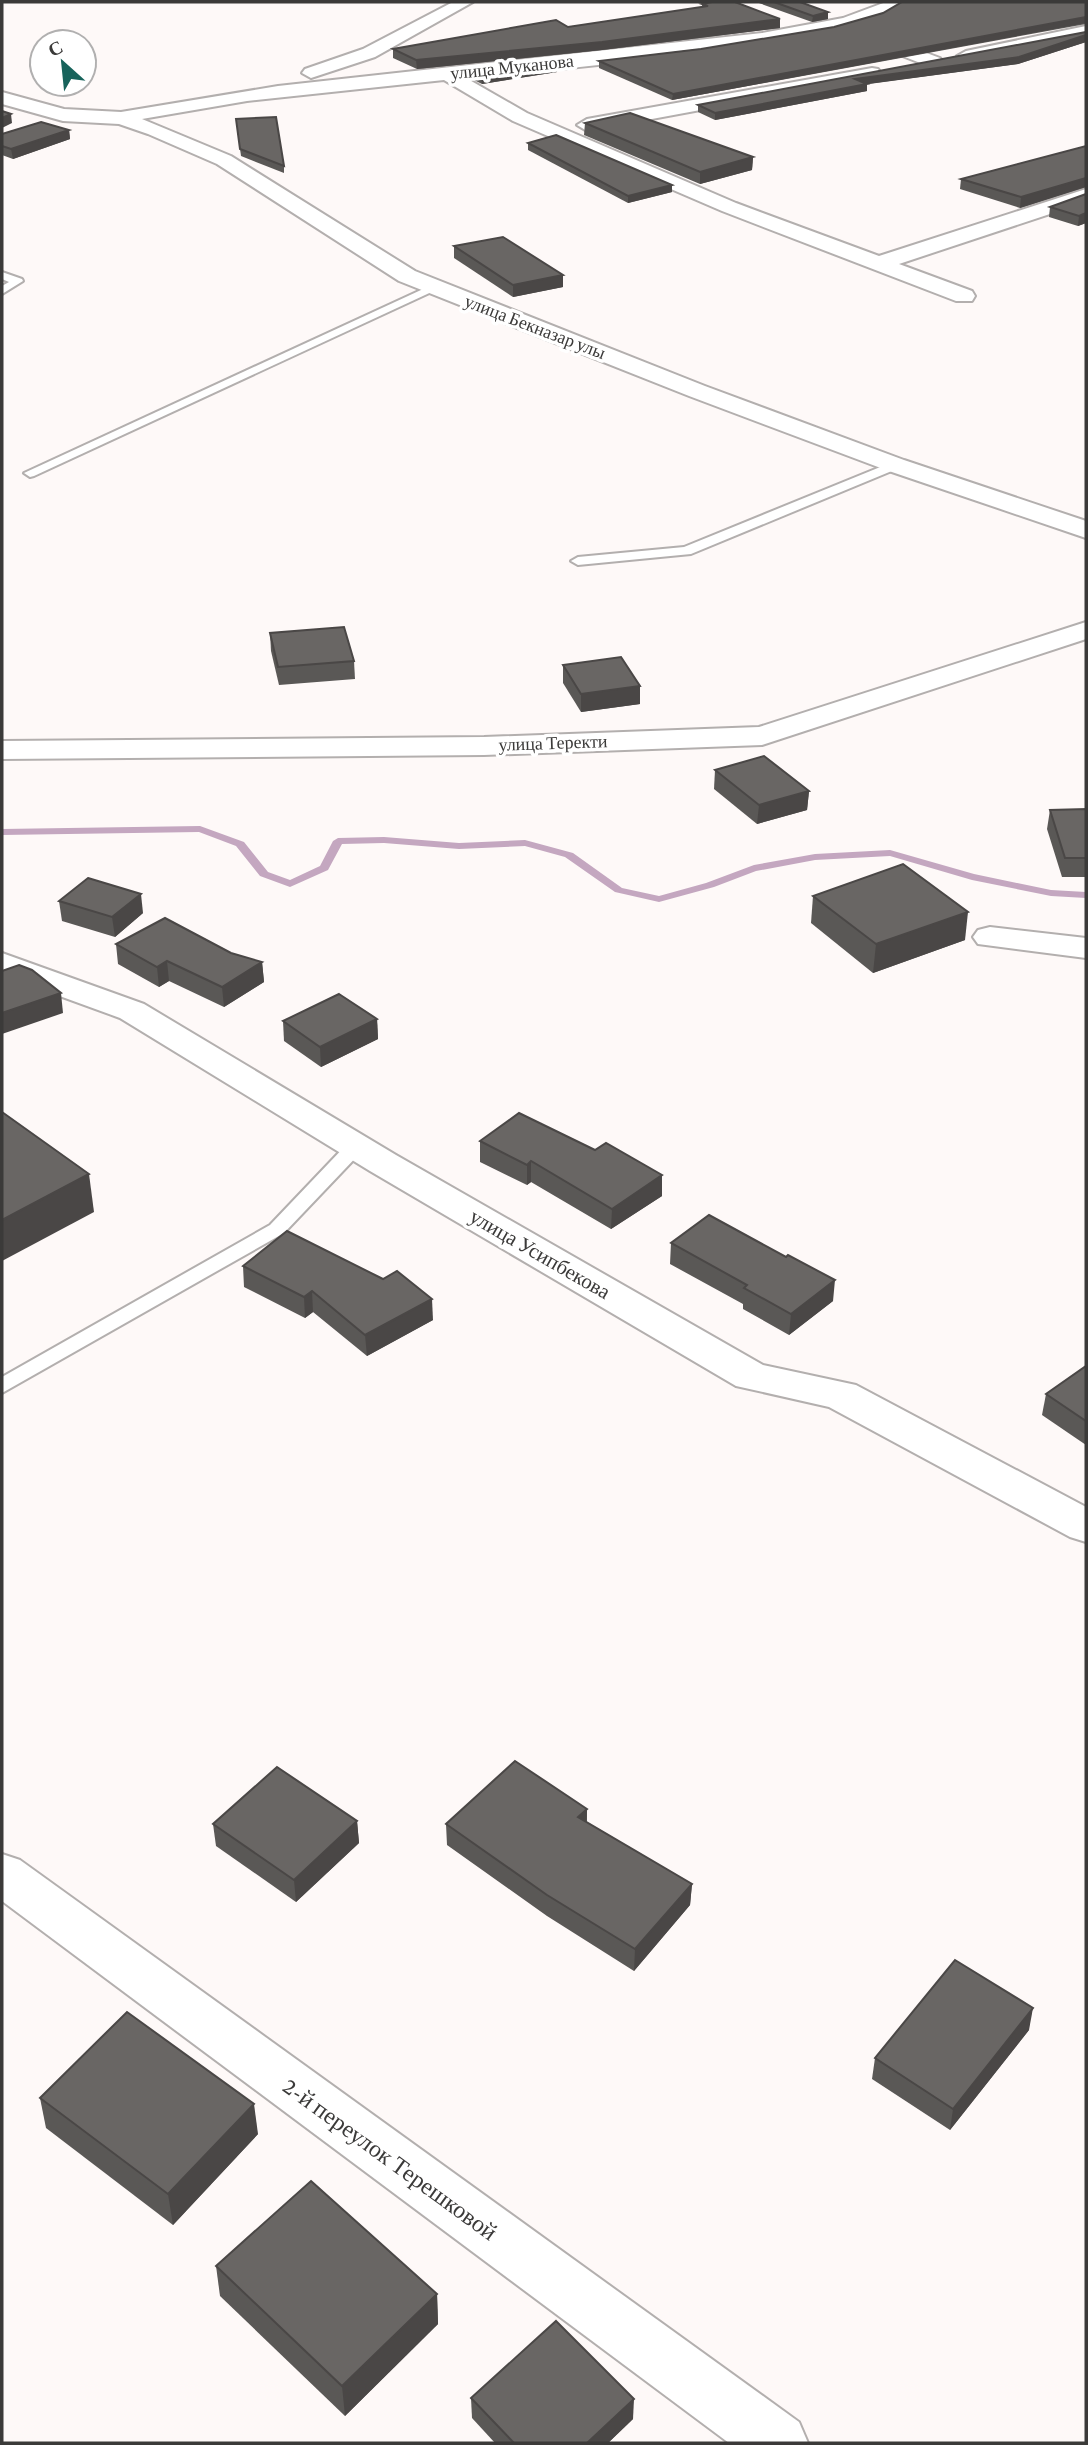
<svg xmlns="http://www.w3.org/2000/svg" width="1088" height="2445" font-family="'Crimson Pro',serif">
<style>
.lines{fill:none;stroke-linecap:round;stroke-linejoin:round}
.stream{fill:#c4a7c0;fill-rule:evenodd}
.service-casing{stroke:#b3afae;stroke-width:4}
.minor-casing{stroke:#b3afae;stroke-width:4}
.service{fill:#fff;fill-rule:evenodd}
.minor{fill:#fff;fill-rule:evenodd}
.wall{fill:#5a5856}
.shaded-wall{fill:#4a4746}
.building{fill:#696664;stroke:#4a4746;stroke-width:2}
.labels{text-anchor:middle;stroke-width:7;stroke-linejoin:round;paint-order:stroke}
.far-street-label{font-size:18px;fill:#3b3a39;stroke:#fff}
.street-label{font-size:21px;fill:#3b3a39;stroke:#fff}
.near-street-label{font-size:24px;fill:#3b3a39;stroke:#fff}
</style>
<rect width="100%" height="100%" fill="#fef9f8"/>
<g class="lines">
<polygon class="stream" points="200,826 244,842 268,872 290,880 320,866 333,841 338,838 384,837 459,843 525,840 573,853 622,888 659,896 706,883 754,865 815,854 890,850 974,874 1051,890 1086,892 1086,898 1051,896 972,880 890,856 815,860 756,871 714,887 659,902 615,892 565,857 525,846 459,849 384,843 342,844 328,870 290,887 260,876 236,846 199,832 2,835 2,829"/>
<g class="service-casing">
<g id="service">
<polygon points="2,272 22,279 23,281 2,294 2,286 9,282 2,279"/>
<polygon points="434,284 438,285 438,289 34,476 30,477 24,473"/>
<polygon points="895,461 899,462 899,468 691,554 578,565 571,561 578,557 684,547"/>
<polygon points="356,1140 363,1142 365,1146 363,1150 284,1233 2,1393 2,1377 270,1225 349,1142"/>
</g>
</g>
<g class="minor-casing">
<g id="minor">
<polygon points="453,2 473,2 375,57 311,78 302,73 305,69 363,49"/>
<path d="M886 2H907C872 44 537 71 466 78L527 113 736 203 879 256 1086 189V202L899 264 972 291 975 296 972 301H956L722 211 513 121 444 80 247 101 142 119 231 156 415 271 705 386 904 460 1086 521V538L886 470 689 396 399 281 217 164 148 134 119 124 63 121 2 104V92L64 109 121 112 278 86 762 33 843 18Z"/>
<polygon points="1086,26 1086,36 966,61 957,56 966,51"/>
<polygon points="870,32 940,58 943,62 940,66 928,66 864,41 861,37"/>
<polygon points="872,68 878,69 881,73 878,77 587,131 577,125 587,119"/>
<polygon points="1086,622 1086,639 762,745 484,755 2,759 2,741 484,737 759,727"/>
<polygon points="990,927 1086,938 1086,958 978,944 973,937 978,930"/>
<polygon points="2,953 144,1004 396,1155 763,1365 856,1385 1086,1507 1086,1542 1070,1537 829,1407 736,1386 370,1171 120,1018 2,975"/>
<polygon points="2,1854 20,1860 799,2422 808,2443 729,2443 2,1901"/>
</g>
</g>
<use href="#service" class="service"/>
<use href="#minor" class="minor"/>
</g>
<g class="wall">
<polygon points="756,2 800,2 828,19 812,22"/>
<polygon points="1086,2 1086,24 672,100 599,68 599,61"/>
<polygon points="702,4 780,28 602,50 417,69 393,58 393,49 568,27 702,7"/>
<polygon points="1086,32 1086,42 1018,64 867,84 867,91 715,120 698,112 698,105"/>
<polygon points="557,72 482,84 474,80 474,73"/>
<polygon points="236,119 284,166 284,173 241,156"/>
<polygon points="585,123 753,157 752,170 700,184 584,135"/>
<polygon points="69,130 70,139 13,159 2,155 2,134"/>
<polygon points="528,143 672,192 628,203 528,150"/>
<polygon points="1086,146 1086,187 1020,208 960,189 961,179"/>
<polygon points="1086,194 1086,223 1078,226 1049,217 1050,207"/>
<polygon points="454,246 563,275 563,287 513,297 454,258"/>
<polygon points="270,633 354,661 355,679 279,685 271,651"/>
<polygon points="563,665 640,686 640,704 581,712 563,683"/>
<polygon points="715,770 809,791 807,810 757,824 714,789"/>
<polygon points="1086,809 1086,877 1062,877 1047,829 1050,810"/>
<polygon points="813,896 965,940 873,973 811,923"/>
<polygon points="59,901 143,913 115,937 62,921"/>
<polygon points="116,944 231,953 262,962 264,982 224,1007 169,981 159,987 118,964"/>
<polygon points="377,1019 378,1039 321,1067 284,1041 283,1021"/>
<polygon points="480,1141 662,1196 611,1229 531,1182 527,1185 480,1162"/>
<polygon points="671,1243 833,1301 789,1335 743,1309 743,1304 670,1264"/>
<polygon points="243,1266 383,1279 433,1320 367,1356 313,1312 305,1318 244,1287"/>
<polygon points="1086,1366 1086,1445 1042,1415 1046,1394"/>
<polygon points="587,1809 587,1822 692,1884 690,1905 634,1971 547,1916 447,1845 446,1824"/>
<polygon points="357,1821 359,1843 296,1902 216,1846 213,1824"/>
<polygon points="1029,2030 950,2130 872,2079 875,2058"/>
<polygon points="40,2098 258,2134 173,2225 46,2128"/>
<polygon points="216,2266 437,2294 438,2324 345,2416 220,2296"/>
<polygon points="471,2398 633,2419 608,2443 495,2443 472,2418"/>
</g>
<g class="shaded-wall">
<polygon points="828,12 828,19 812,22 813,16"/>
<polygon points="1086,17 1086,23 672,100 673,94"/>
<polygon points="780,19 780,28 602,50 417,69 416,60"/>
<polygon points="1086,35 1086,42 1018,64 854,86 855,79"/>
<polygon points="557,65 557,72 482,84 481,77"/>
<polygon points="867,84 867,91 715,120 715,113"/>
<polygon points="11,114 12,123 2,128 2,118"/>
<polygon points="69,130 70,139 13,159 11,149"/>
<polygon points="753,157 752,170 700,184 700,172"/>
<polygon points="1086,178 1086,187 1020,208 1021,197"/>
<polygon points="672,185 672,192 628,203 628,196"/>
<polygon points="1086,213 1086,223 1078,226 1079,216"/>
<polygon points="563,275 563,287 513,297 513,285"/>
<polygon points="640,686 640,704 581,712 581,694"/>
<polygon points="809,791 807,810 757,824 759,805"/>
<polygon points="141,894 143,913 115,937 112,917"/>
<polygon points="968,912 965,940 873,973 876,944"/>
<polygon points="167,961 169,981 159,987 157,967"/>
<polygon points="262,962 264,982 224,1007 222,987"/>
<polygon points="61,993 63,1013 2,1034 2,1013"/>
<polygon points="377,1019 378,1039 321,1067 320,1047"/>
<polygon points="531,1161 531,1182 527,1185 527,1165"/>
<polygon points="89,1174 94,1212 2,1261 2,1220"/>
<polygon points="662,1175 662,1196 611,1229 612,1209"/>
<polygon points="835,1280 833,1301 789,1335 791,1314"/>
<polygon points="312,1291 313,1312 305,1318 304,1297"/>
<polygon points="432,1299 433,1320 367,1356 365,1335"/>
<polygon points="587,1809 586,1831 578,1817"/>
<polygon points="357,1821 359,1843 296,1902 294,1880"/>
<polygon points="692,1884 690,1905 634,1971 635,1949"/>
<polygon points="1033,2008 1029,2030 950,2130 953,2109"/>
<polygon points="254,2104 258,2134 173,2225 168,2194"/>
<polygon points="437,2294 438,2324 345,2416 342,2386"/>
<polygon points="634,2399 633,2419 608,2443 587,2443"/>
</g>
<g class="building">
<polygon points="712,2 735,2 780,19 602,42 416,60 393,49 556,20 568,27 708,6 702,4"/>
<polygon points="774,2 800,2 828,12 813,16"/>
<polygon points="902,2 1086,2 1086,17 673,94 599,61 701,49 834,27 883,13"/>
<polygon points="1086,32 1086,35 1019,57 855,79 867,84 715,113 698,105"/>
<polygon points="557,65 481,77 474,73"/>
<polygon points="2,111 11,114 2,118"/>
<polygon points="630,113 753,157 700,172 585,123"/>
<polygon points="276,117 284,166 240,149 236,119"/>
<polygon points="41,122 69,130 11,149 2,146 2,134"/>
<polygon points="556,135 672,185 628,196 528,143"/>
<polygon points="1086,146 1086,178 1021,197 961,179"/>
<polygon points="1086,194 1086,213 1079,216 1050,207"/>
<polygon points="503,237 563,275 513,285 454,246"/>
<polygon points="344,627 354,661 278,667 270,633"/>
<polygon points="621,657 640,686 581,694 563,665"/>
<polygon points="764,756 809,791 759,805 715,770"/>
<polygon points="1086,809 1086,858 1065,858 1050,810"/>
<polygon points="903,864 968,912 876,944 813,896"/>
<polygon points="88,878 141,894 112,917 59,901"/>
<polygon points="165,918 231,953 262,962 222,987 167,961 157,967 116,944"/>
<polygon points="19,965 32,970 61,993 2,1013 2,971"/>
<polygon points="339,994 377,1019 320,1047 283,1021"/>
<polygon points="2,1112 89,1174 2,1220"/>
<polygon points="519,1113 595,1150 606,1143 662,1175 612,1209 531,1161 527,1165 480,1141"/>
<polygon points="709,1215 786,1257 788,1255 835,1280 791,1314 744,1288 747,1285 671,1243"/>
<polygon points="287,1231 383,1279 397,1271 432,1299 365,1335 312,1291 304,1297 243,1266"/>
<polygon points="1086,1366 1086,1421 1046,1394"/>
<polygon points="515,1761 587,1809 578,1817 692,1884 635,1949 547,1895 446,1824"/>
<polygon points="277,1767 357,1821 294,1880 213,1824"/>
<polygon points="955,1960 1033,2008 953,2109 875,2058"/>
<polygon points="127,2012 254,2104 168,2194 40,2098"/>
<polygon points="311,2181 437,2294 342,2386 216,2266"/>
<polygon points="556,2321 634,2399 587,2443 514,2443 471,2398"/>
</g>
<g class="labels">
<g class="far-street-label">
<text transform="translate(512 67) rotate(-6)" y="6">улица Муканова</text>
<text transform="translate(535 327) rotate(21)" y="6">улица Бекназар улы</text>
<text transform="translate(553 743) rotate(-2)" y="6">улица Теректи</text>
</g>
<g class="street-label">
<text transform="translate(540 1254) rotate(30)" y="7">улица Усипбекова</text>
</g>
<g class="near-street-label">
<text transform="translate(390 2159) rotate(36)" y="8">2-й переулок Терешковой</text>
</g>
</g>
<rect width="1088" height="2445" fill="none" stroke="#3b3a39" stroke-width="7"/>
<g transform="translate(63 63) rotate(333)"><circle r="33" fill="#ffffff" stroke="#b1b0b0" stroke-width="2"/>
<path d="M0-5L12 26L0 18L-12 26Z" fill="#17635b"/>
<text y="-10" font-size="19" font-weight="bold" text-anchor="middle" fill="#3b3a39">С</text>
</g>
</svg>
